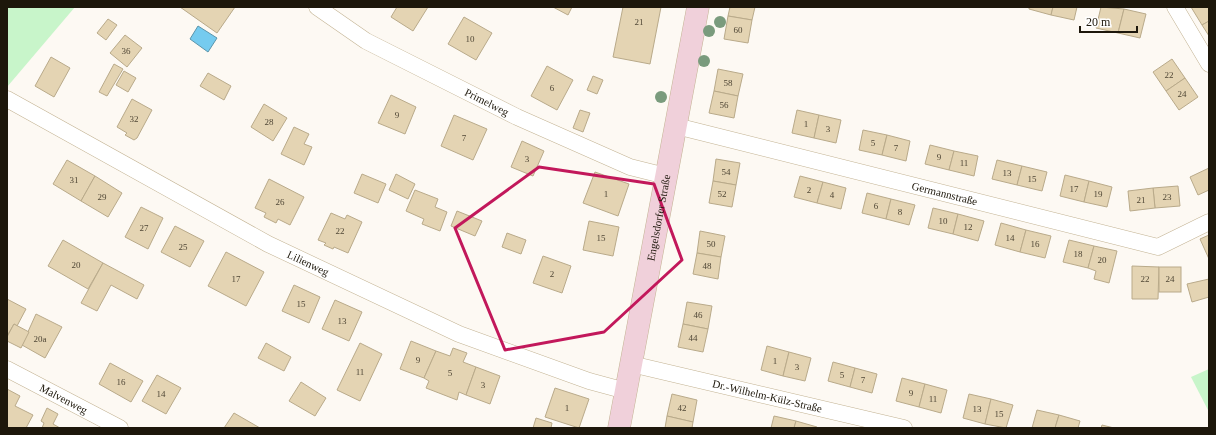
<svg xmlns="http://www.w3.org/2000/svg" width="1216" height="435" font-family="'Times New Roman',serif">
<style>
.green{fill:#c8f5ca}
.water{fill:#75cbef;stroke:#5b95ab}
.building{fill:#e4d4b3;stroke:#b9aa8a}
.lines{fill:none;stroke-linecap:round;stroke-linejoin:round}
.street-casing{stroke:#c3b393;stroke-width:17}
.secondary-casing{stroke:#c3b393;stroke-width:23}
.street{stroke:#fff;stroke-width:16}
.secondary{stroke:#f0d0da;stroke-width:22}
.tree{fill:#7a9b7d}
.marked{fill:none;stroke:#c2185b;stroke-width:3;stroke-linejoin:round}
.labels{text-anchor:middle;stroke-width:4;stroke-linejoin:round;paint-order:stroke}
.number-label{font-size:9px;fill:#4f4635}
.street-label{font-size:11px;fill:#1d170b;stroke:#fff}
</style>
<rect width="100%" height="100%" fill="#fdf9f3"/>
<g class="green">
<polygon points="7,7 75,7 7,87"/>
<polygon points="1209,369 1209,412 1191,377"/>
</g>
<polygon class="water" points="198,26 217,38 208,52 190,39"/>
<g class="building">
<polygon points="180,7 235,7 217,33"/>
<polygon points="397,7 428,7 413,31 391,17"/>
<polygon points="553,7 572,7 568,15"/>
<polygon points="623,7 661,7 650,64 613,57"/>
<polygon points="730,7 755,7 752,20 728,16"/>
<polygon points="1029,7 1053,7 1051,15 1029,9"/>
<polygon points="1053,7 1077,7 1074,20 1051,15"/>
<polygon points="1101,7 1124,9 1118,33 1096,28"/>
<polygon points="1191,7 1209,7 1209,21 1202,25"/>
<polygon points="1124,9 1146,14 1140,38 1118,33"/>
<polygon points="728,16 752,20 748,43 724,39"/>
<polygon points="464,17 492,33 476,60 448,44"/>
<polygon points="108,19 117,25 106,40 97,33"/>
<polygon points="1209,21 1209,36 1202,25"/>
<polygon points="125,35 142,48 127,67 110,53"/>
<polygon points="51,57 70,68 54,97 35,86"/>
<polygon points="1172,59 1185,78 1166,91 1153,72"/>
<polygon points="114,64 123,69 107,96 99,92"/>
<polygon points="547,66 573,80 557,110 531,96"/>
<polygon points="718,69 743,74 738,96 714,91"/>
<polygon points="124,71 136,78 128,92 116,85"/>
<polygon points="208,73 231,86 224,100 200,86"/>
<polygon points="593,76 603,80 597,94 587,90"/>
<polygon points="1185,78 1198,97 1179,110 1166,91"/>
<polygon points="714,91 738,96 734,118 709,113"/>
<polygon points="391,95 416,107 405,134 378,123"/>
<polygon points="132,99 152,110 137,138 134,140 125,135 127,133 117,127"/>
<polygon points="264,104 287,118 273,141 251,127"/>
<polygon points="580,110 590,113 583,132 573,128"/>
<polygon points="797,110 819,115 814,138 792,133"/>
<polygon points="454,115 487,129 473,160 441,146"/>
<polygon points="819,115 841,120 836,143 814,138"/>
<polygon points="294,127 309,134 304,144 312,147 304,165 281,154"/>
<polygon points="863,130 887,135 882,155 859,150"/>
<polygon points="887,135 910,141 906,161 882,155"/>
<polygon points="522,141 544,151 533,176 511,167"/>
<polygon points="930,145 954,151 949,170 925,164"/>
<polygon points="954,151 978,156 974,176 949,170"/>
<polygon points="716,159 740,163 736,185 713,181"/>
<polygon points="67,160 95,176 81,201 53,184"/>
<polygon points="997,160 1022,166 1017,185 992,179"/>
<polygon points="1022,166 1047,172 1042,191 1017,185"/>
<polygon points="1209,168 1209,190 1198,195 1190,177"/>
<polygon points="595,172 629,184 618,216 583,203"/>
<polygon points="362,174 386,184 378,203 354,193"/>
<polygon points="396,174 415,184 408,199 389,190"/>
<polygon points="1065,175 1089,181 1084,202 1060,196"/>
<polygon points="95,176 122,193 108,217 81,201"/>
<polygon points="800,176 823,182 817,203 794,197"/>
<polygon points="269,179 304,197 290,225 278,219 276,223 264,217 266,213 255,208"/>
<polygon points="713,181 736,185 732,207 709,203"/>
<polygon points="1089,181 1112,187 1107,207 1084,202"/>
<polygon points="823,182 846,188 841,209 817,203"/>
<polygon points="1178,186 1180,206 1155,208 1153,188"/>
<polygon points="1153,188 1155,208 1130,211 1128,191"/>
<polygon points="415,190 438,199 435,207 447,212 440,231 422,224 424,219 406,211"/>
<polygon points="867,193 891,199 886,219 862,213"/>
<polygon points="891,199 915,205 909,225 886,219"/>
<polygon points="141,207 163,218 148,249 125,237"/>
<polygon points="933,208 958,214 953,234 928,228"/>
<polygon points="457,211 482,221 475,236 451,226"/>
<polygon points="331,213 345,219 347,215 362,222 348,253 334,247 333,249 324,245 326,243 318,240"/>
<polygon points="958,214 984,221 978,241 953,234"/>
<polygon points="589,221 619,227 613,256 583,250"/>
<polygon points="1001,223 1026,230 1020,252 995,245"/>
<polygon points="175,226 204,241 190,267 161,252"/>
<polygon points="1026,230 1051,236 1045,258 1020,252"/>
<polygon points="700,231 725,236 721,257 697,253"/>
<polygon points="507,233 526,240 521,254 502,247"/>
<polygon points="1209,235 1209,259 1200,239"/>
<polygon points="63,240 103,263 88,289 48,266"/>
<polygon points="1069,240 1094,246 1088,268 1063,262"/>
<polygon points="1094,246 1117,251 1109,283 1094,279 1096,271 1088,268"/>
<polygon points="226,252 264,272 246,306 208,286"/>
<polygon points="697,253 721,257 718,279 693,274"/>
<polygon points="543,256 571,266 562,293 533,283"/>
<polygon points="103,263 144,285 137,299 111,285 97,311 81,303"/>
<polygon points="1132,266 1159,267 1158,299 1132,299"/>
<rect x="1159" y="267" width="22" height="25"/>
<polygon points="1209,279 1209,297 1192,302 1187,284"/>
<polygon points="294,285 320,297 309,323 282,311"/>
<polygon points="7,299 26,309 17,326 14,324 7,336"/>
<polygon points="335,300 362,312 349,341 322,329"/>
<polygon points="687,302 712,306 708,329 683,324"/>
<polygon points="36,314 62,327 45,358 22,345"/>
<polygon points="14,324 29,332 21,348 7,341 7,337"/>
<polygon points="683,324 708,329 703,352 678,347"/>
<polygon points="411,341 436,351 424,378 400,369"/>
<polygon points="266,343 291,357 284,371 258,358"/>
<polygon points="360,343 382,354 360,401 337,390"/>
<polygon points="767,346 789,352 783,376 761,370"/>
<polygon points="453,348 467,353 463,362 476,367 466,395 459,392 457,400 426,388 429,381 424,378 436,351 450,356"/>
<polygon points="789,352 811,358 805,381 783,376"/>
<polygon points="833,362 855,368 850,387 828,381"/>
<polygon points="110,363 143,381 131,402 99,384"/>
<polygon points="476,367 500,376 490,404 466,395"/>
<polygon points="855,368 877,374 872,393 850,387"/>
<polygon points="157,375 181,388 166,414 142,401"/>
<polygon points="902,378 925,384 919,407 896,401"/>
<polygon points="301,382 326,398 315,416 289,401"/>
<polygon points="925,384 947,390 941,413 919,407"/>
<polygon points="555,388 589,399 579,428 545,417"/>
<polygon points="7,389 20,396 15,406 33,415 26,428 7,428"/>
<polygon points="672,394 697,400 693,422 667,416"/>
<polygon points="969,394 991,399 985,424 963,418"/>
<polygon points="991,399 1013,405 1006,428 985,424"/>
<polygon points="47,408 58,414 53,424 60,428 42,428 44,423 41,421"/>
<polygon points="1037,410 1059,415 1055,428 1032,428"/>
<polygon points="234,413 260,428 224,428"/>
<polygon points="1059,415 1080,421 1078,428 1055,428"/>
<polygon points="667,416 693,422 692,428 665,428"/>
<polygon points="774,416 796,421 794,428 771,428"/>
<polygon points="536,418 552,423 551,428 533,428"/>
<polygon points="796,421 817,427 817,428 794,428"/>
<polygon points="1102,425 1114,428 1101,428"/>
</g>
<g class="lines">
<g class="street-casing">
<g id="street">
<path id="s1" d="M317 7 366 41 517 117 630 167 666 176"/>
<polyline points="1175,7 1209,64"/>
<path id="s2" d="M7 99 268 244 459 334 589 381 626 391"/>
<path id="s3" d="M676 126 1158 247 1209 222"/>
<path id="s4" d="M631 364 904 428"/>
<path id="s5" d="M7 369 120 428"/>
</g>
</g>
<g class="secondary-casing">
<g id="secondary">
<path id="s6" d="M619 428 698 7"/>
</g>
</g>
<use href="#street" class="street"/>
<use href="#secondary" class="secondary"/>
</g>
<g class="tree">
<circle cx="720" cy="22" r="6"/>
<circle cx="709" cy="31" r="6"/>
<circle cx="704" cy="61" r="6"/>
<circle cx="661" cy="97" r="6"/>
</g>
<path class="marked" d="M539 167 654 184 682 260 604 332 505 350 455 228Z"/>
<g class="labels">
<g class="number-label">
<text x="639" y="25">21</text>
<text x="738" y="33">60</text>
<text x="470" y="42">10</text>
<text x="126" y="54">36</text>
<text x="1169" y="78">22</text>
<text x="728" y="86">58</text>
<text x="552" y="91">6</text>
<text x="1182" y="97">24</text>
<text x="724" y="108">56</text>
<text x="397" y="118">9</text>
<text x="134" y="122">32</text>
<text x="269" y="125">28</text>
<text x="806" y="127">1</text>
<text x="828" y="132">3</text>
<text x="464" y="141">7</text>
<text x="873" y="146">5</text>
<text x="896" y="151">7</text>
<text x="939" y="160">9</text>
<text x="527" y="162">3</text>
<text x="964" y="166">11</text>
<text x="726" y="175">54</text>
<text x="1007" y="176">13</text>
<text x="1032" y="182">15</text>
<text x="74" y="183">31</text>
<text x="1074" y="192">17</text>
<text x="809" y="193">2</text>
<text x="606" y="197">1</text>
<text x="722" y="197">52</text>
<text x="1098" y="197">19</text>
<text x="832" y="198">4</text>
<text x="102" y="200">29</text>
<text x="1167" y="200">23</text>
<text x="1141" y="203">21</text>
<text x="280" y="205">26</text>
<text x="876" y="209">6</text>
<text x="900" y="215">8</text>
<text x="943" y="224">10</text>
<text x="968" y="230">12</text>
<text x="144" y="231">27</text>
<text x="340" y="234">22</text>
<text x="601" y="241">15</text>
<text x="1010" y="241">14</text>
<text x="711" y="247">50</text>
<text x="1035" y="247">16</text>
<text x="183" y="250">25</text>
<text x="1078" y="257">18</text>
<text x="1102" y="263">20</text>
<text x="76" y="268">20</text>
<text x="707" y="269">48</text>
<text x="552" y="277">2</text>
<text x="236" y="282">17</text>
<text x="1145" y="282">22</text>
<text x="1170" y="282">24</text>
<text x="301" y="307">15</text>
<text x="698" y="318">46</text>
<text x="342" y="324">13</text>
<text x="693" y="341">44</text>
<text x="40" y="342">20a</text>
<text x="418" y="363">9</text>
<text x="775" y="364">1</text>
<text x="797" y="370">3</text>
<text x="360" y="375">11</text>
<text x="450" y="376">5</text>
<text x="842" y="378">5</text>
<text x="863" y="383">7</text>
<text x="121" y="385">16</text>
<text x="483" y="388">3</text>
<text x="911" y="396">9</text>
<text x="161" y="397">14</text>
<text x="933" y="402">11</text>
<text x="567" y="411">1</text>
<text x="682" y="411">42</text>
<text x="977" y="412">13</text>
<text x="999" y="417">15</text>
</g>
<g class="street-label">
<text dy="4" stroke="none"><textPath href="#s1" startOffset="195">Primelweg</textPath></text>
<text dy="4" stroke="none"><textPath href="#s3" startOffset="277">Germannstraße</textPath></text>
<text dy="4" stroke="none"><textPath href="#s6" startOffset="214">Engelsdorfer Straße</textPath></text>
<text dy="4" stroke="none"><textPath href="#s2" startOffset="343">Lilienweg</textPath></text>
<text dy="4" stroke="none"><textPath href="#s4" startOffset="140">Dr.-Wilhelm-Külz-Straße</textPath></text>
<text dy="4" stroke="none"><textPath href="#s5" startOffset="64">Malvenweg</textPath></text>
</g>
</g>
<rect width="1216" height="435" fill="none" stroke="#1d170b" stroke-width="16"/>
<path d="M1080 26v6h57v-6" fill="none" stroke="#1d170b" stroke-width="2"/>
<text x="1086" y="26" font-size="12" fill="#1d170b" stroke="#ffffff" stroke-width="3" paint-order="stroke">20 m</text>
</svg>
